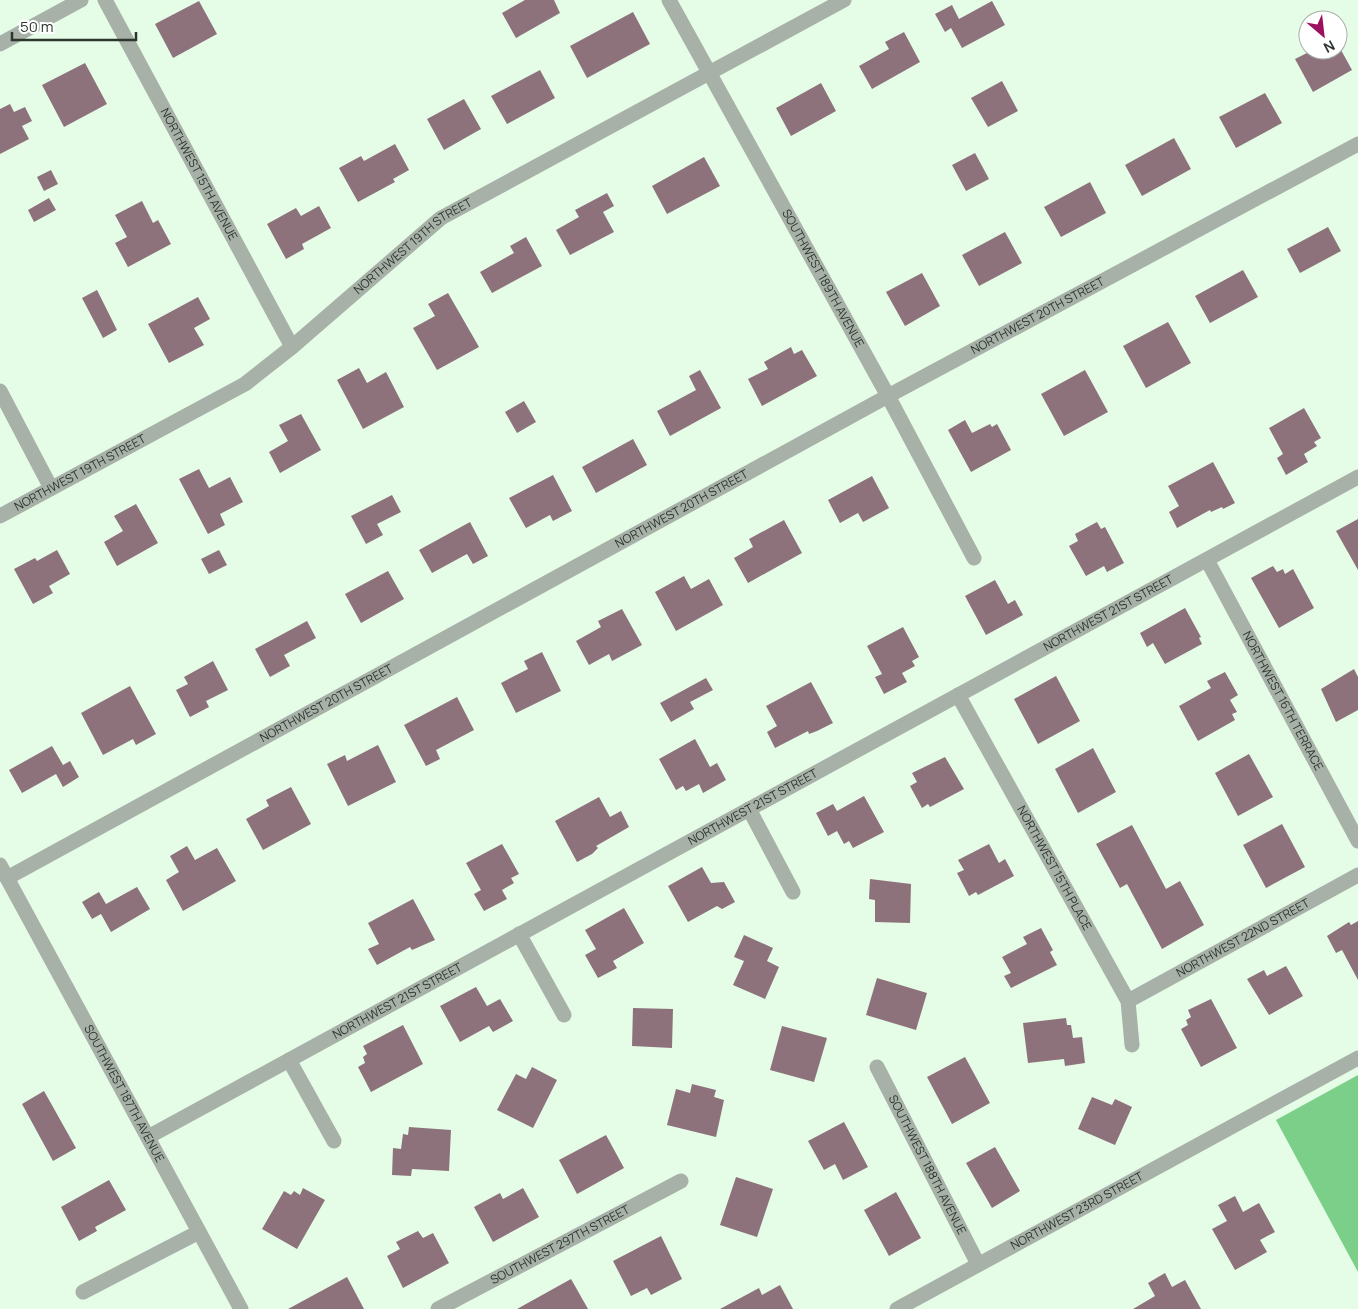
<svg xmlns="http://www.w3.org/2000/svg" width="1358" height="1309" font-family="Manrope,sans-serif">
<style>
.forest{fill:#7ccf89}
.building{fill:#8d727c}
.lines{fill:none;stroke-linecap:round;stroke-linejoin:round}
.minor{stroke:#a7b1a8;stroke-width:15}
.labels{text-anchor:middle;stroke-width:5;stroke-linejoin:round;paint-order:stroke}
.street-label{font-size:12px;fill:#2c362d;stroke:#fff}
</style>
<rect width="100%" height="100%" fill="#e5fce7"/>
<polygon class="forest" points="1358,1075 1358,1272 1276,1120"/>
<g class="building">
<polygon points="525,0 554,0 560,13 516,38 502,13"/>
<polygon points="199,1 217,34 173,58 155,24"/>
<polygon points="992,1 1005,25 962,48 951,28 945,32 935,14 952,5 959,19"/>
<polygon points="633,12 650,44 587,78 570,46"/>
<polygon points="904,32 920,62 872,89 859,66 889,49 885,42"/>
<polygon points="1313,50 1341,50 1352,70 1313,92 1295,59"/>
<polygon points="85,63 107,104 64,127 42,85"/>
<polygon points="540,70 555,98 507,124 491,96"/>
<polygon points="1002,81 1018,111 988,127 971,98"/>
<polygon points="821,83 836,111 791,136 776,108"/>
<polygon points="1265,93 1282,123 1236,148 1219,117"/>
<polygon points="464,99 481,129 444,150 427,119"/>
<polygon points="10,104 14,112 25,107 32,121 22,126 29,139 0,154 0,109"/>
<polygon points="1174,138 1191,169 1142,196 1125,165"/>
<polygon points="395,144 409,170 393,179 395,182 358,202 339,168 361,156 364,161"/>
<polygon points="975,153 989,179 966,191 952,165"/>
<polygon points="704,157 720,186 667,214 652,186"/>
<polygon points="51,170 58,184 44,191 37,177"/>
<polygon points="1090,182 1106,213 1061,237 1044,207"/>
<polygon points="607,193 614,206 603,212 614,232 570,255 556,230 579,217 575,210"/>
<polygon points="49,198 56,210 34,222 28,210"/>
<polygon points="142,201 153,223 158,220 171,244 128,267 115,243 127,237 115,215"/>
<polygon points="319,206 331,228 302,244 304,249 286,259 267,224 296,208 301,216"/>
<polygon points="1328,227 1341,251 1300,273 1287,249"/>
<polygon points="1005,232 1022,263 979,286 962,255"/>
<polygon points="526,237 542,266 492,293 480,272 514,253 510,246"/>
<polygon points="1243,270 1258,297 1210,323 1195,296"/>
<polygon points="922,273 940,306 905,326 886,292"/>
<polygon points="97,290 117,330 103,338 82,298"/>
<polygon points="448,293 479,347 437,370 413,328 435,316 428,304"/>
<polygon points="198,297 210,319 194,328 204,345 169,363 148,324"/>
<polygon points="1168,322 1191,363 1146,388 1123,346"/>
<polygon points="791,347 794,354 802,350 817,376 762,406 748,379 768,369 764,362"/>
<polygon points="359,368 367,383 386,372 404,407 363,429 337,380"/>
<polygon points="700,370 721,408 670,436 657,411 696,390 689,376"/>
<polygon points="1085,370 1108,412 1064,436 1041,394"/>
<polygon points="524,401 536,422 517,433 505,412"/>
<polygon points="1304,408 1321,438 1314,442 1317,446 1304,454 1308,462 1286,475 1277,458 1283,454 1269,428"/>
<polygon points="301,414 321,450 280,473 269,452 288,441 279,425"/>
<polygon points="965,420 972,433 990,424 992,427 997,424 1011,450 971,472 948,430"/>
<polygon points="633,439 647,465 596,493 582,467"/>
<polygon points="1213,462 1235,503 1223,509 1222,507 1211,512 1210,510 1177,528 1169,512 1179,506 1168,486"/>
<polygon points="199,469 209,488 230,477 243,502 220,514 225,525 208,534 179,479"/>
<polygon points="553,475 572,511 553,521 550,515 526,528 509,498"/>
<polygon points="872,476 889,508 863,522 858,513 840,523 828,500"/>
<polygon points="392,495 401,512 377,524 383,535 366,544 351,516"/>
<polygon points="136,504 158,543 117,566 104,542 123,531 114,516"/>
<polygon points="1358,519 1358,570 1336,531"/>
<polygon points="784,520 802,553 748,583 734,558 753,547 749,539"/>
<polygon points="470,522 488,556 473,564 467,554 432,573 419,550"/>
<polygon points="1097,522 1101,529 1105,527 1124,563 1107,572 1104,566 1086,576 1069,546 1078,541 1075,534"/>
<polygon points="57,550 70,574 49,586 53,593 33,604 14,569 35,558 37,561"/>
<polygon points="219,550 227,565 209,574 201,559"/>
<polygon points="1273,566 1277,572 1283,569 1285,574 1293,569 1314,608 1279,628 1251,578"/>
<polygon points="388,571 404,599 361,623 345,594"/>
<polygon points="684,576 691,589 709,579 723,605 676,631 655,592"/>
<polygon points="995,580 1008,604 1015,600 1023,615 986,635 965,596"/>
<polygon points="1185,608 1201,637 1199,638 1202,644 1165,664 1153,643 1147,647 1140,633"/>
<polygon points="622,609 642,645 612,661 609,654 589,665 576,641 601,627 598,621"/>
<polygon points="307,621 316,638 284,655 290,666 270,677 255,649"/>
<polygon points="903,627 919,657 912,661 915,666 902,673 907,682 884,694 875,677 882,674 867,646"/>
<polygon points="542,652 561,691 516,713 501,683 528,669 524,661"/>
<polygon points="213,661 228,690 206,701 209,707 190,717 176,690 188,684 184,677"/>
<polygon points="1354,669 1358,677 1358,710 1336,722 1321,689"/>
<polygon points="1225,672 1238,695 1230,700 1237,712 1232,714 1235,720 1198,741 1179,706 1211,688 1207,681"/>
<polygon points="1056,676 1080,721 1038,744 1014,699"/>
<polygon points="706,678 713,690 690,702 694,709 671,722 660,703"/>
<polygon points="811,682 833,723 817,731 809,734 808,731 775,748 767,732 777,726 766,706"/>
<polygon points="130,686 156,734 136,745 133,739 103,755 81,713"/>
<polygon points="457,697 474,730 436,750 440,759 426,766 404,725"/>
<polygon points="695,739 710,767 717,763 726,780 703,793 699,784 686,791 683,786 676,790 659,759"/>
<polygon points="378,745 396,782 348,806 327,764 345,755 347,761"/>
<polygon points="52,746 63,765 70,761 79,777 63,787 56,774 22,793 9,770"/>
<polygon points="1093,748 1116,792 1078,813 1055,769"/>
<polygon points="1249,754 1273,797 1238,816 1215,773"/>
<polygon points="945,757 964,789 930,807 928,804 922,808 910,786 917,782 912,773"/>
<polygon points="291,787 311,824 263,850 246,819 269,806 266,800"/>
<polygon points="864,796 884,832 853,848 849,841 844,844 837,831 828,836 816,813 833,804 837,811"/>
<polygon points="599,797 610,817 621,811 629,827 596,846 598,848 592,854 577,862 555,821"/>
<polygon points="1282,824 1305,867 1266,888 1243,845"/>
<polygon points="1132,825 1166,889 1180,881 1204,925 1162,949 1127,884 1120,888 1096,844"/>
<polygon points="502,844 519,874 511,878 514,883 502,890 507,899 484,911 474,894 481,890 466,863"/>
<polygon points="989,844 999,863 1005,859 1014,876 978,895 976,892 969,896 957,873 964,870 958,860"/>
<polygon points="187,846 195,860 217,848 236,881 183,911 166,880 179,872 170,856"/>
<polygon points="702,867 711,883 724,882 735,902 722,909 717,906 688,922 668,886"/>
<polygon points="870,879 911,884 910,923 875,922 875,900 869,899"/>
<polygon points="137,887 150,909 111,932 101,914 92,919 82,902 99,892 106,904"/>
<polygon points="413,899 435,940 412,950 410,947 377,965 368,949 379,944 368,923"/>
<polygon points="624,908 644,943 613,961 617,968 598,978 585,955 596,949 585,930"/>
<polygon points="1358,921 1358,980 1342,950 1336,953 1327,936 1349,922 1351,925"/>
<polygon points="1041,928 1053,950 1050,952 1057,965 1011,988 1004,976 1011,973 1002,957 1027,944 1023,937"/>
<polygon points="744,935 773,948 767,961 779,967 765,999 733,985 744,961 734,957"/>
<polygon points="1286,966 1303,996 1269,1015 1247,979 1264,970 1267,976"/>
<polygon points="877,978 927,993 916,1030 866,1015"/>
<polygon points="476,987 487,1006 500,999 513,1021 493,1032 489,1026 460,1042 440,1006"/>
<polygon points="1211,999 1237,1048 1201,1067 1181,1029 1188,1025 1186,1020 1191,1017 1188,1010"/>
<polygon points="633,1008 673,1009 672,1048 632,1046"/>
<polygon points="1066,1018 1067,1025 1071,1025 1073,1038 1082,1037 1085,1063 1065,1066 1064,1059 1028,1063 1023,1023"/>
<polygon points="403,1025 423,1064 371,1092 358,1067 365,1063 363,1057 367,1054 363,1046"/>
<polygon points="782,1026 827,1038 814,1082 770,1070"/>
<polygon points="965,1057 990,1103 952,1124 927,1077"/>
<polygon points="532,1067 557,1080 533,1128 497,1110 516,1074 526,1079"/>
<polygon points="692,1084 716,1090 714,1097 724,1100 716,1137 667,1125 676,1089 690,1093"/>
<polygon points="44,1091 76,1148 53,1161 22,1104"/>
<polygon points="1092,1097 1112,1105 1115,1099 1132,1107 1115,1145 1078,1129"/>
<polygon points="844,1122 868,1167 843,1180 835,1164 824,1170 808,1141"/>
<polygon points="409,1127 451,1130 449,1171 412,1169 411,1176 392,1175 393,1148 401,1149 403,1134 408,1135"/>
<polygon points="606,1135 624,1168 577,1194 559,1160"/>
<polygon points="995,1147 1020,1191 992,1208 966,1163"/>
<polygon points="736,1177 773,1189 757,1237 720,1225"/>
<polygon points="109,1180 126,1210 95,1227 97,1231 79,1241 61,1207"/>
<polygon points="303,1188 325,1200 297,1249 262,1229 284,1191 291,1195 294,1191 300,1195"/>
<polygon points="523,1188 539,1217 493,1242 474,1207 500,1193 503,1199"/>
<polygon points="896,1192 921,1238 889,1256 864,1210"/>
<polygon points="1235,1196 1243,1212 1259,1203 1275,1232 1260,1240 1267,1252 1235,1270 1212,1229 1227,1221 1218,1205"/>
<polygon points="418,1231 423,1238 433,1233 449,1263 403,1288 387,1256 400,1249 396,1242"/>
<polygon points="661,1236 682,1279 651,1295 647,1288 631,1296 613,1261"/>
<polygon points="1165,1273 1172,1287 1185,1280 1201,1309 1133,1309 1155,1296 1148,1283"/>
<polygon points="347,1277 364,1309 288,1309"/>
<polygon points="571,1279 588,1309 517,1309"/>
<polygon points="780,1285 793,1309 720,1309 759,1288 762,1295"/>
</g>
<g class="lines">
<g class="minor">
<path id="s1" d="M105 0 292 347"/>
<path id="s2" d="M669 0 888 396 974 558"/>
<polyline points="0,44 81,0"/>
<polyline points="0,391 51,488"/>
<path id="s3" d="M0 516 245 384 292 347 441 218 844 0"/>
<path id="s4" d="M1207 560 1358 841"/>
<path id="s5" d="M958 695 1128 1001 1132 1045"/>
<polyline points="749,809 793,892"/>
<path id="s6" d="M0 865 241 1309"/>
<path id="s7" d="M7 878 888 396 1358 144"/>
<polyline points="519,934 564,1015"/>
<path id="s8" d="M1128 1001 1358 875"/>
<polyline points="289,1060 334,1141"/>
<path id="s9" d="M877 1067 978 1264"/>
<path id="s10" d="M148 1137 1358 477"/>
<polyline points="83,1292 199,1232"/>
<path id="s11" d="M438 1309 681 1181"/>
<path id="s12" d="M897 1309 1358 1058"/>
</g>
</g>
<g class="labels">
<g class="street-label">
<text dy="4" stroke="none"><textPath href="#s1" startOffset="198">NORTHWEST 15TH AVENUE</textPath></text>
<text dy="4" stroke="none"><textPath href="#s3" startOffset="496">NORTHWEST 19TH STREET</textPath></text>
<text dy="4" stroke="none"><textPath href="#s2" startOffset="318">SOUTHWEST 189TH AVENUE</textPath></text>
<text dy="4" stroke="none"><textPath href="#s7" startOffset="1174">NORTHWEST 20TH STREET</textPath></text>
<text dy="4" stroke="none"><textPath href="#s3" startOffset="91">NORTHWEST 19TH STREET</textPath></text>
<text dy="4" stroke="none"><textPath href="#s7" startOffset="769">NORTHWEST 20TH STREET</textPath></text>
<text dy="4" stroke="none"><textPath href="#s10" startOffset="1094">NORTHWEST 21ST STREET</textPath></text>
<text dy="4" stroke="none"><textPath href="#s4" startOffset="160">NORTHWEST 16TH TERRACE</textPath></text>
<text dy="4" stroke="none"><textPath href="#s7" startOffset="364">NORTHWEST 20TH STREET</textPath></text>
<text dy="4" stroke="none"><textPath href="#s10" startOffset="689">NORTHWEST 21ST STREET</textPath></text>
<text dy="4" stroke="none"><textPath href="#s5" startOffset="198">NORTHWEST 15TH PLACE</textPath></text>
<text dy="4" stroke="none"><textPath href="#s8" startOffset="131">NORTHWEST 22ND STREET</textPath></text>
<text dy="4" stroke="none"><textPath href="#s10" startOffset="284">NORTHWEST 21ST STREET</textPath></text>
<text dy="4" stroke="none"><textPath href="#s6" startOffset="260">SOUTHWEST 187TH AVENUE</textPath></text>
<text dy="4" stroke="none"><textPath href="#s9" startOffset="110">SOUTHWEST 188TH AVENUE</textPath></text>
<text dy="4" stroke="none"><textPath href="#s12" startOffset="205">NORTHWEST 23RD STREET</textPath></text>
<text dy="4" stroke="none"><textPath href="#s11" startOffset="138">SOUTHWEST 297TH STREET</textPath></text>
</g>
</g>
<g transform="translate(1323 35) rotate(152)"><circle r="24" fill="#ffffff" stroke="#abafab"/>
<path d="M0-4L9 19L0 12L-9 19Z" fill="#9c115f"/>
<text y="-8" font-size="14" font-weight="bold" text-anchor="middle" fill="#2c362d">N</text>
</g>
<path d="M12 32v8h124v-8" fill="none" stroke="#2c362d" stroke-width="2.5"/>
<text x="20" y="32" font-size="15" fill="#2c362d" stroke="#ffffff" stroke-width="4" paint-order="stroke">50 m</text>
</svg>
